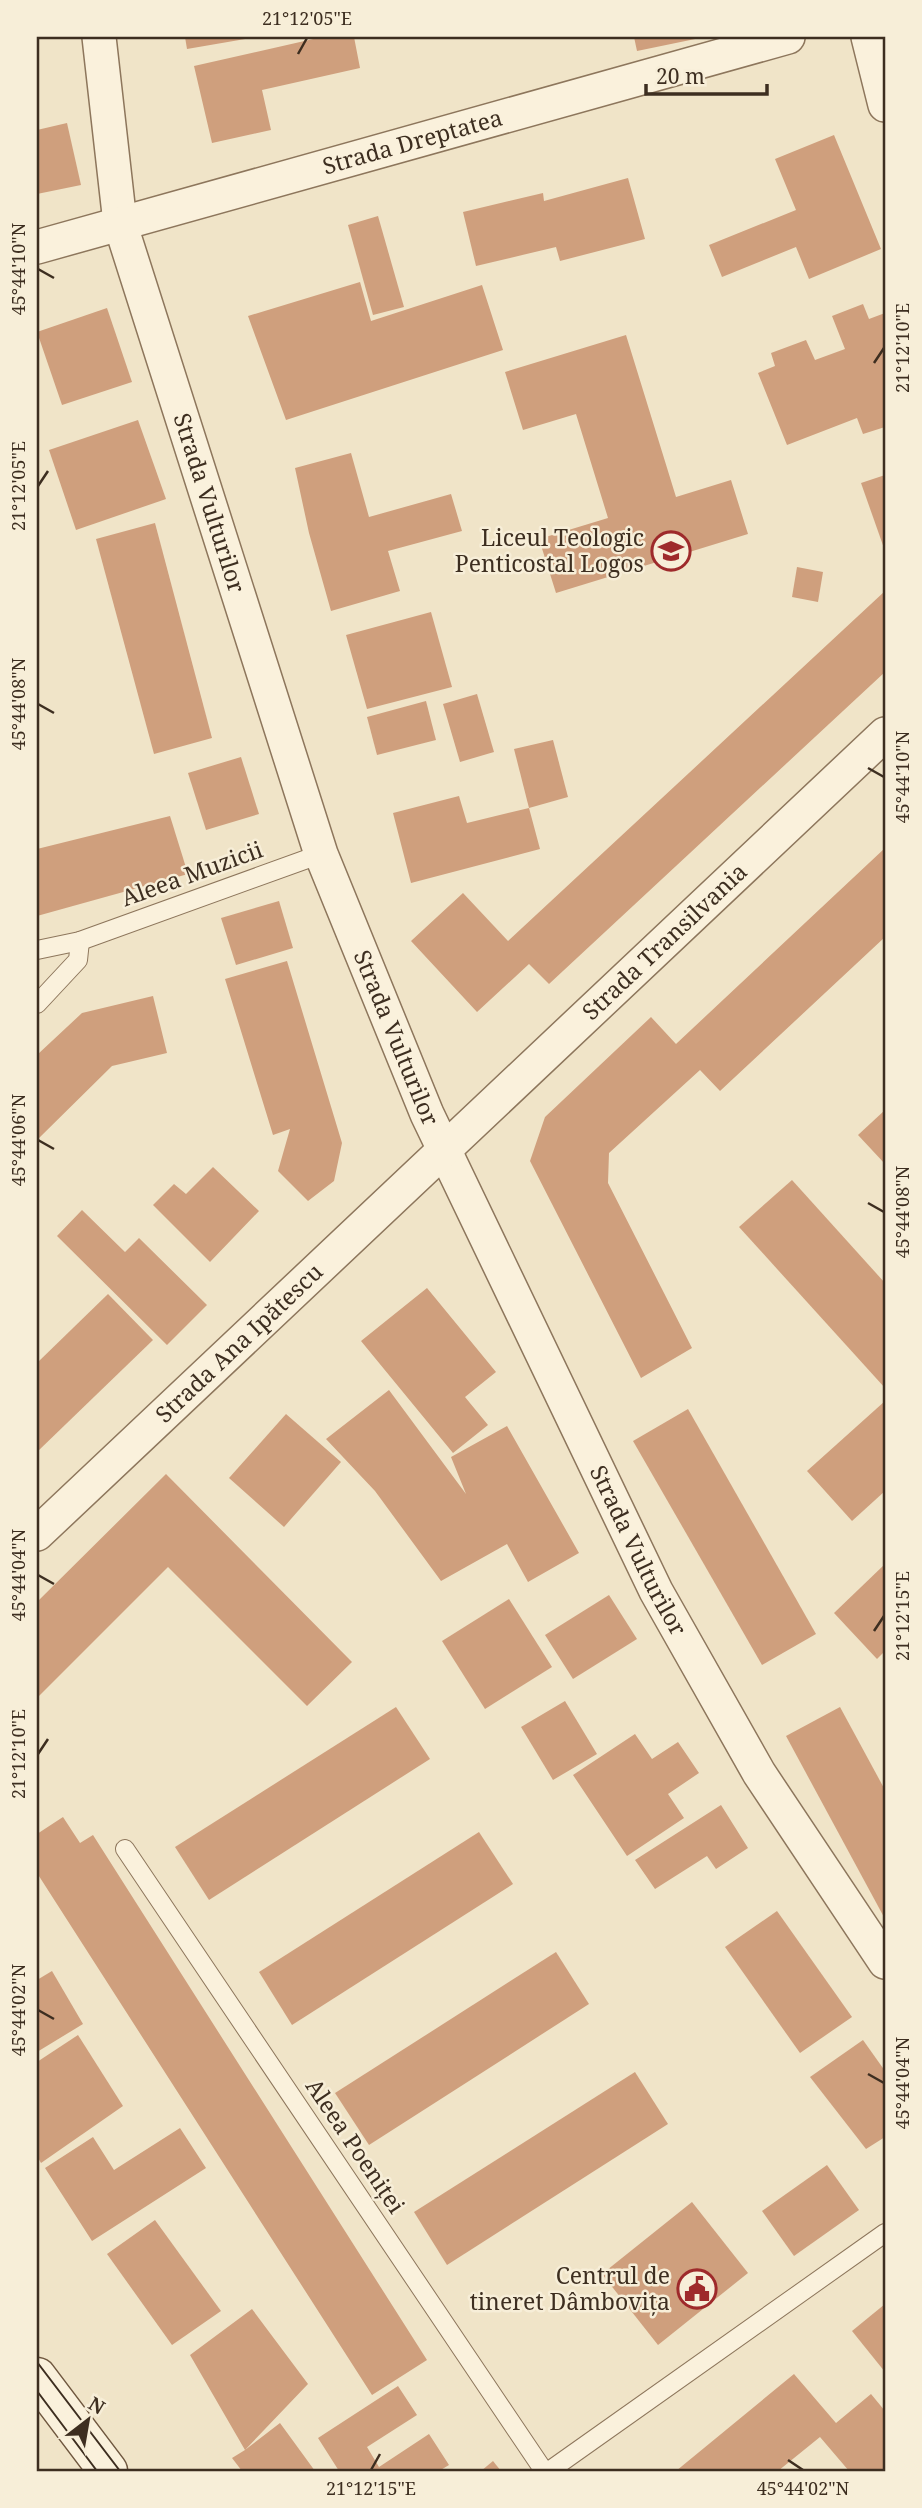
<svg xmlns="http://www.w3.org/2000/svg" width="922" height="2508" font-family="'Noto Serif',serif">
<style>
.building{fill:#cf9f7d}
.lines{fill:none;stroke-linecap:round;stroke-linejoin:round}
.lane-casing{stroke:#8d765c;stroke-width:20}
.street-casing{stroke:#8d765c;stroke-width:36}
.secondary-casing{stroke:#6f573f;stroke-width:41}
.lane{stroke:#faf1dc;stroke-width:18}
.street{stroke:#faf1dc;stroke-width:33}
.secondary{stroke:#faf1dc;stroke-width:38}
.tram{stroke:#3d2e20;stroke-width:2}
.ticks{fill:none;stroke:#3d2e20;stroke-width:2.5}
.labels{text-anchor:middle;stroke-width:5;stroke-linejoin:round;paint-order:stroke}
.street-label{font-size:23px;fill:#3d2e20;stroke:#f7eed8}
.poi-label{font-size:23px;fill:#3d2e20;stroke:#f7eed8;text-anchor:end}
.neatline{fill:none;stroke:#3d2e20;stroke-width:2.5}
.ticks-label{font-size:18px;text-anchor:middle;fill:#3d2e20}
</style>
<rect width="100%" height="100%" fill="#f0e4c8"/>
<g class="building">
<polygon points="185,37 251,37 251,38 187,49"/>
<polygon points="322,37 354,37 360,68 262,90 271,130 212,143 194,66"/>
<polygon points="634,37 700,37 700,38 637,51"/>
<polygon points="67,123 81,185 37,194 37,130"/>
<polygon points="834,135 881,249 809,279 796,247 722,277 709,245 796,210 775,159"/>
<polygon points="628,178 645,239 560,261 556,247 476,266 463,212 543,193 544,201"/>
<polygon points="378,216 404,307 373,315 348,225"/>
<polygon points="360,282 371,321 482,285 503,350 286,420 248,316"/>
<polygon points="863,304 869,319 885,313 885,427 863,434 857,418 787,445 758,373 775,366 771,353 806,340 815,360 845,349 832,316"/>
<polygon points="107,308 132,382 62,405 37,332"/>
<polygon points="626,335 676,497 731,480 748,534 556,593 539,539 608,518 576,414 523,430 505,372"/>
<polygon points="138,420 166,499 76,530 49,450"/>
<polygon points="351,453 369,517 451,494 462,531 388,551 400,591 331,611 309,533 295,468"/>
<polygon points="885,475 885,551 861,483"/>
<polygon points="155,523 212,738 154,754 96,539"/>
<polygon points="797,567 823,572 818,602 792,597"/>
<polygon points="885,591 885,672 549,984 529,964 477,1012 411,941 463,893 508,941"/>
<polygon points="431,612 452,687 367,709 346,635"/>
<polygon points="477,694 494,752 460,762 443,704"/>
<polygon points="426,701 436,740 377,755 367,717"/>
<polygon points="553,740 568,797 529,808 514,749"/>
<polygon points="241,757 259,814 206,830 188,773"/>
<polygon points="459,796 467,823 529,808 540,849 411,883 393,813"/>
<polygon points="170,816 188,874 37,916 37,849"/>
<polygon points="885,848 885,937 720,1091 700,1070 609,1153 608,1183 692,1348 641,1378 530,1161 545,1117 651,1017 676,1044"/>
<polygon points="279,901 293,948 236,965 221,918"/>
<polygon points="287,961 342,1143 334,1181 308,1201 278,1171 290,1129 273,1135 225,979"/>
<polygon points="153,996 167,1053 112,1066 37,1140 37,1055 82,1013"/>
<polygon points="885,1110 885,1164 858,1135"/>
<polygon points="213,1167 259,1211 210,1262 153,1205 174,1184 186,1194"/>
<polygon points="792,1180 885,1283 885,1388 739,1227"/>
<polygon points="82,1210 125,1252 139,1238 207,1305 167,1345 57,1236"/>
<polygon points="427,1288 496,1372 465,1397 488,1425 453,1453 361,1341"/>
<polygon points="108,1294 153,1340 37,1452 37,1363"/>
<polygon points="389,1390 466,1494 451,1457 507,1426 579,1553 528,1582 507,1544 441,1581 375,1491 326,1439"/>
<polygon points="885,1401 885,1491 852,1521 807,1471"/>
<polygon points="688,1409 816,1634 762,1665 633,1441"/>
<polygon points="286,1414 341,1462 284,1527 229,1478"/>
<polygon points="166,1474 352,1662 307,1706 168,1567 37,1698 37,1602"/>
<polygon points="885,1564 885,1651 877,1659 834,1613"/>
<polygon points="609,1595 637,1639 573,1679 545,1635"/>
<polygon points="509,1599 552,1667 485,1709 442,1641"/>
<polygon points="565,1701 597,1754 553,1780 521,1727"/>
<polygon points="396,1707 430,1759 209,1900 175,1847"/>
<polygon points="840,1707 885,1790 885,1919 786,1736"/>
<polygon points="635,1734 652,1759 678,1742 699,1773 668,1794 684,1818 627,1856 573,1775"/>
<polygon points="721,1805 748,1848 716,1869 707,1856 655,1889 635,1860"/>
<polygon points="63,1817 80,1843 93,1835 427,2360 372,2395 37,1873 37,1834"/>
<polygon points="479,1832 513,1884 292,2025 259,1972"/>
<polygon points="777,1911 852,2017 800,2053 725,1947"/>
<polygon points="556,1952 589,2004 369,2145 335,2093"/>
<polygon points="52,1971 83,2024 37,2052 37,1980"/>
<polygon points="78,2035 123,2106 41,2163 37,2156 37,2062"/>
<polygon points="863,2040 885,2071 885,2137 866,2149 810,2077"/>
<polygon points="635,2072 668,2124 447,2265 414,2212"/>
<polygon points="180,2128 206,2168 92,2241 45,2168 93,2137 114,2170"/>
<polygon points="827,2165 859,2210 794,2256 762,2211"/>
<polygon points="692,2202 748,2273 658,2345 602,2274"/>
<polygon points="155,2220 221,2311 172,2345 107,2254"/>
<polygon points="885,2304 885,2372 852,2331"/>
<polygon points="252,2309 308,2384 245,2450 280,2423 315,2471 242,2471 232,2458 245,2450 190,2355"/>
<polygon points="794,2374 836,2423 871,2394 885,2411 885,2471 849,2471 820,2437 778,2471 676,2471"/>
<polygon points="398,2386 417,2415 367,2447 379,2467 429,2434 449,2465 439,2471 339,2471 318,2438"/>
<polygon points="493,2461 501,2471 481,2471"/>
</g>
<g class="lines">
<g class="lane-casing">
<g id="lane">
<polyline points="37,950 80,941 321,854"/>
<polyline points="37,1004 78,960 80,941"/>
<polyline points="125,1849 544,2471"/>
<polyline points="549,2471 885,2233"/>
</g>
</g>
<g class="street-casing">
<g id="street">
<path id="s1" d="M99 37 120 223 321 854 427 1114 656 1591 759 1773 885 1962"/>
<polyline points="868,37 885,105"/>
<path id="s2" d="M37 247 788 37"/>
<path id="s3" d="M37 1534 885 734"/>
</g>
</g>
<g class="secondary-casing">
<polyline id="secondary" points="37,2377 108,2471"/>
</g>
<use href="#lane" class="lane"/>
<use href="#street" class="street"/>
<use href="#secondary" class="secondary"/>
<g class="tram">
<polyline points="37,2362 120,2471"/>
<polyline points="37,2391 97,2471"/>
</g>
</g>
<path class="ticks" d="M298 54 307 38M38 269 54 278M874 363 884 348M38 486 48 471M38 704 54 713M868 768 884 777M38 1140 54 1149M868 1203 884 1212M38 1575 54 1584M874 1631 884 1616M38 1754 48 1739M38 2010 54 2019M868 2074 884 2083M788 2460 803 2470M371 2470 380 2454"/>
<defs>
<g id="school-ring" transform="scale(2.0125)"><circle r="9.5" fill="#f7eed8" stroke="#9e2a2b" stroke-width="1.5"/><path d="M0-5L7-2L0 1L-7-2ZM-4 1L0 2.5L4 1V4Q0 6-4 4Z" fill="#9e2a2b"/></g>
<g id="civic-ring" transform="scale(2.0125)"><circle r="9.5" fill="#f7eed8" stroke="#9e2a2b" stroke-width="1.5"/><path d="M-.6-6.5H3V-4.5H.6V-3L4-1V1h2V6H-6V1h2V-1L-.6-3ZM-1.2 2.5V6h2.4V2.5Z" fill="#9e2a2b"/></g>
</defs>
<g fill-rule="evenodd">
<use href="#school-ring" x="671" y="551"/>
<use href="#civic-ring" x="697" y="2289"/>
</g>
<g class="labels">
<g class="street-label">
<text dy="8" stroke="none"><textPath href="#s2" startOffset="390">Strada Dreptatea</textPath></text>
<text dy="8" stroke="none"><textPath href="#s1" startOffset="481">Strada Vulturilor</textPath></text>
<text transform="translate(192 874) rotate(-20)" y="8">Aleea Muzicii</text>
<text dy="8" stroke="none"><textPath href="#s3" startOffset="863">Strada Transilvania</textPath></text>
<text dy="8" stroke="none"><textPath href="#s1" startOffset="1048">Strada Vulturilor</textPath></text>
<text dy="8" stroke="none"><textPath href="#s3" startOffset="278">Strada Ana Ipătescu</textPath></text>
<text dy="8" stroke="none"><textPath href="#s1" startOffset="1615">Strada Vulturilor</textPath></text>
<text transform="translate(355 2146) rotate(56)" y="8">Aleea Poeniței</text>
</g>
<g class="poi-label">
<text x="644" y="546">Liceul Teologic<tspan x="644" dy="26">Penticostal Logos</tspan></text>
<text x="670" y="2284">Centrul de<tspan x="670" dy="26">tineret Dâmbovița</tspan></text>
</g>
</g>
<rect width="922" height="2508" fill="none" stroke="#f7eed8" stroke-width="77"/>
<g transform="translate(88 2420) rotate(31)" stroke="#f7eed8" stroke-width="5" paint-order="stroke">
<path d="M0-5L12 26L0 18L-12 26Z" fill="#3d2e20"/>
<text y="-10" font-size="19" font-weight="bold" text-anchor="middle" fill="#3d2e20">N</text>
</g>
<path d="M646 84v10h121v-10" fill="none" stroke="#3d2e20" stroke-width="3.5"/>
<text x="656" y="84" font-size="21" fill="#3d2e20" stroke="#f7eed8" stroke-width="5" paint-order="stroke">20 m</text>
<rect x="38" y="38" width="846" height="2432" class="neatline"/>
<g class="ticks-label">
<text x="307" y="25">21°12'05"E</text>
<text transform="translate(19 269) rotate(-90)" y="6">45°44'10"N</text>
<text transform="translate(903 348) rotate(-90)" y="6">21°12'10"E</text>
<text transform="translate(19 486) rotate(-90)" y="6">21°12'05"E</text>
<text transform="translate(19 704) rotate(-90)" y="6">45°44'08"N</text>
<text transform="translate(903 777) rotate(-90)" y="6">45°44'10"N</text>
<text transform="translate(19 1140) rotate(-90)" y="6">45°44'06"N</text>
<text transform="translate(903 1212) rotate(-90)" y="6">45°44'08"N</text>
<text transform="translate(19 1575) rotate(-90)" y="6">45°44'04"N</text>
<text transform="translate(903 1616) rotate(-90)" y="6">21°12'15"E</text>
<text transform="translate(19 1754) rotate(-90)" y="6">21°12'10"E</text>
<text transform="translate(19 2010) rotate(-90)" y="6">45°44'02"N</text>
<text transform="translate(903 2083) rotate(-90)" y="6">45°44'04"N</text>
<text x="371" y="2495">21°12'15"E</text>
<text x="803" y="2495">45°44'02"N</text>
</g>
</svg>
